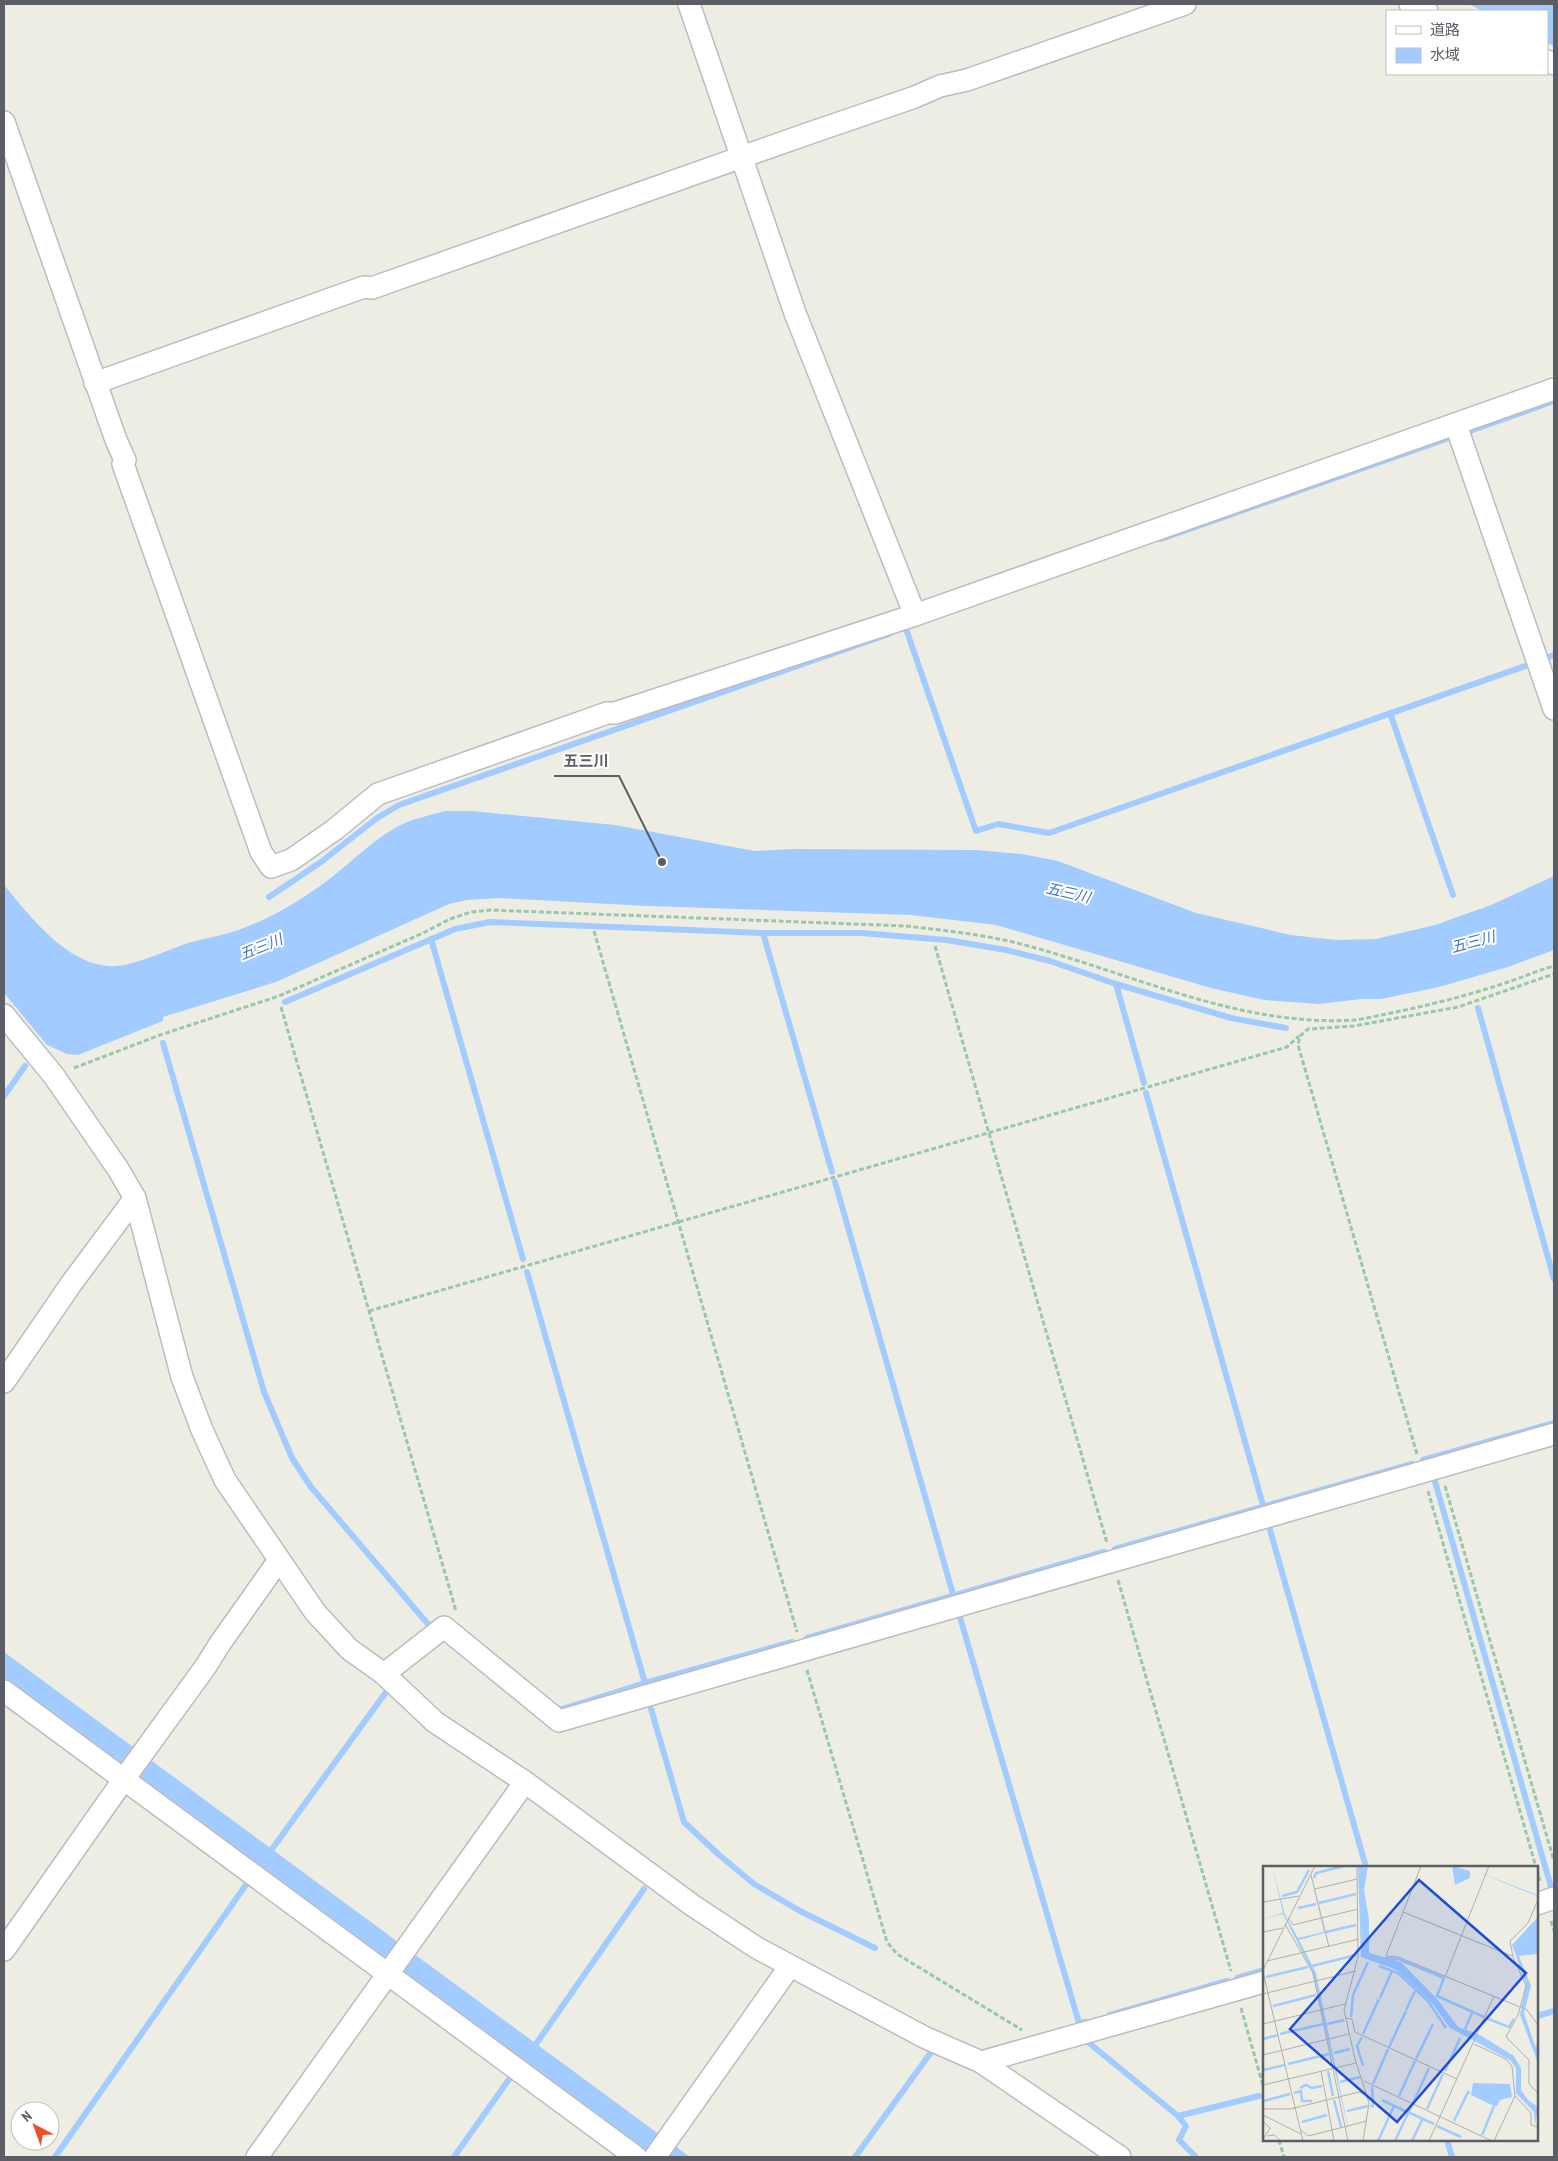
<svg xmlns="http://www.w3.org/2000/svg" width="1558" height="2161" font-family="'PT Sans Narrow','Noto Sans JP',sans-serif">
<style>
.water{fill:#a2ccff}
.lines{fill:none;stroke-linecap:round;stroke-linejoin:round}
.stream{stroke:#a2ccff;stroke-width:6}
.street-casing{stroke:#bbbcc2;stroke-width:24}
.path{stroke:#98c7ab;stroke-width:3;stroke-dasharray:5 2.5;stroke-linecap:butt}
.street{stroke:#fff;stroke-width:21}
.labels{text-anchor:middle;stroke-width:4;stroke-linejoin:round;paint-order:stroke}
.water-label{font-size:15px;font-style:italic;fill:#4474c4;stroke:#fff}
.inset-river{fill:none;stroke:#a2ccff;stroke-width:2.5}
.inset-road{fill:none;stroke:#afb0ac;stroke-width:1}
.view{fill:#1d4ed8;fill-opacity:0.15;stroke:#1d4ed8;stroke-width:2.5}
.inset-edge{fill:none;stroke:#5b5e64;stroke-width:2.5}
.leader{fill:none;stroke:#5b5e64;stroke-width:2}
.callout-dot{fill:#5b5e64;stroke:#fff;stroke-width:2}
.callout-label{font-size:15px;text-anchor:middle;font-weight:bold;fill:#5b5e64;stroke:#fff;stroke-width:4;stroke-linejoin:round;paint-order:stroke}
</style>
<rect width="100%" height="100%" fill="#eeede3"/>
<g class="water">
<polygon points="1468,4 1554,5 1554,46 1547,43 1547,11 1483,11"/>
<path d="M445 811H471L615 825 755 851 793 849 977 850 1022 854 1058 861 1196 913 1291 935 1336 940 1376 939 1435 925 1491 905 1554 876V950L1508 967 1439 987 1381 999H1361L1319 1004 1264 1000 1211 988 996 925 911 915 647 906 498 898 467 900 449 904 276 982 163 1017V1021L78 1055 67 1054 47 1045 4 993V885C31 917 74 975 124 965 144 961 165 951 185 944 197 940 209 938 222 935 256 926 291 907 320 886 346 868 367 844 395 828 410 819 428 816 445 811Z"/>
<polygon points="4,1652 690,2157 645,2157 4,1685"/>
</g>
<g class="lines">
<g class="stream">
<polyline points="1470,431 1554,401"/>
<polyline points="1161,539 1449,438"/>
<polyline points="906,629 976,831 998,824 1049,833 1531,664"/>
<polyline points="1546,658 1554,655"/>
<polyline points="1390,713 1453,895"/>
<polyline points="269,897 321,862 377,818 399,805 889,634"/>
<polyline points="763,933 832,1172"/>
<polyline points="431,939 523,1259"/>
<polyline points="1116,984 1144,1083"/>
<polyline points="285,1002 455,929 490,922 763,933 861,933 947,940 1006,950 1050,961 1116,984 1231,1018 1286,1028"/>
<polyline points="1478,1008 1554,1279"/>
<polyline points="163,1043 264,1392 292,1458 311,1487 427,1623 434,1628"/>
<polyline points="1146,1093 1265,1512"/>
<polyline points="4,1096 25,1066"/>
<polyline points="835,1182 955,1601"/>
<polyline points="527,1272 645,1683"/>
<polyline points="1423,1460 1554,1423"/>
<polyline points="1434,1478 1553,1894"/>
<polyline points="1268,1523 1366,1867"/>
<polyline points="1115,1549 1412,1464"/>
<polyline points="959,1614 1079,2023 1086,2022"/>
<polyline points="807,1638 1104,1552"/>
<polyline points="649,1702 684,1822 718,1854 754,1884 800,1911 875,1948"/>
<polyline points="562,1709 645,1683 792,1642"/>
<polyline points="272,1849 389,1688"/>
<polyline points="1237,1978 1264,1970"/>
<polyline points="1110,2015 1227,1981"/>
<polyline points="1537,2016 1554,2011"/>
<polyline points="1088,2042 1178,2116 1186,2126 1179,2140 1196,2157"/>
<polyline points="536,2044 644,1889"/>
<polyline points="1178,2116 1259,2096"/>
<polyline points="1447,2140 1452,2157"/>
<polyline points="55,2157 250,1879"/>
<polyline points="454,2157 512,2075"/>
<polyline points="855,2157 932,2051"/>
</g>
<g class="street-casing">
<g id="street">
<polyline points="689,4 795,313 915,615"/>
<polyline points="1410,4 1427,11"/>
<polyline points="1547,61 1554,64"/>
<polyline points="4,122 116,440 125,460 123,464 261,852 271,867 291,860 334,830 378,794 607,713 615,713 915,615 1554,389"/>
<polyline points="95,383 364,287 372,288 807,134 915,97 940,86 967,80 1185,4"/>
<polyline points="1456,425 1554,709"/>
<polyline points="4,1015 54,1076 118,1169 135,1198 182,1377 202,1430 225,1480 315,1612 349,1649 384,1674 435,1722 525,1782 692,1905 757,1948 926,2038 981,2062 1120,2157"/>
<polyline points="4,1382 71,1284 135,1198"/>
<polyline points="384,1674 444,1627 559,1721 1554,1434"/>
<polyline points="4,1691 636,2157"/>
<polyline points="1537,1904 1554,1898"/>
<polyline points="4,1950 124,1779 206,1666 219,1645 279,1560"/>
<polyline points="981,2062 1264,1982"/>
<polyline points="257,2157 525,1782"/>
<polyline points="655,2157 790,1966"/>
</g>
</g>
<g class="path">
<polyline points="594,931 797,1632"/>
<polyline points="935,946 1107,1543"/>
<polyline points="281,1007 456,1611"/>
<path d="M74 1068 160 1035 279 996 423 933 450 919 471 912 490 910 906 926C948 931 991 935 1032 947 1138 976 1242 1027 1354 1020 1366 1019 1379 1015 1391 1013 1430 1005 1470 995 1508 982 1524 977 1538 970 1554 966"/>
<polyline points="369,1311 1287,1047 1299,1036"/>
<polyline points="1417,1454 1298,1045 1300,1036 1308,1029 1354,1026 1458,1007 1554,974"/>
<polyline points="1445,1486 1554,1861"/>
<polyline points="1428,1491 1536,1867"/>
<polyline points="1118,1580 1231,1971"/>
<polyline points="807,1670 887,1942 897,1954 1022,2030"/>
<polyline points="1537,1870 1540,1881"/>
<polyline points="1551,1921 1554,1931"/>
<polyline points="1241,2008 1264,2089"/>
<polyline points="1279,2140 1284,2157"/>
</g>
<use href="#street" class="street"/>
</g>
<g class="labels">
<g class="water-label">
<text transform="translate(1068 893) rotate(13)" y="5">五三川</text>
<text transform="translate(1473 942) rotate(-15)" y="5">五三川</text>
<text transform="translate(261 947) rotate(-22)" y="5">五三川</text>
</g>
</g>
<g transform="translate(1263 1866)">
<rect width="275" height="275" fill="#eeede3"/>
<path d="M9 0 22 49 35 72 61 66 49 17 62 67 36 74 53 107 88 275 49 105 20 48 0 53 20 47ZM95 0H105L101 24 106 53V87L138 96 175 134 195 161 217 169 251 190 258 202V224L265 234 275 241 272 259 271 246 253 227V202L247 194 187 162 169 137 134 104 98 91ZM189 0 207 5V12L192 19ZM199 0 272 28 275 32 272 29ZM275 51V88L256 90 268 120 261 147 272 180 275 178V197L257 149 263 118 249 79ZM210 217 247 218 249 231 237 234 234 240H231L208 229Z" fill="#a2ccff"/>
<path class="inset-river" d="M51 12 53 7 81 0M19 30 34 26 46 4M56 37 93 28M35 42 53 38M63 66 93 59M121 92 135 93 181 112M49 100 93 89M116 100 135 107 165 135 183 162M3 111 45 101M181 112 174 130 221 151M117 132 129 105M10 140 53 129M143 144 152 125M88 151 90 129 105 96M223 152 246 161 251 153M64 158 81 154M202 163 209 147M17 168 60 158M100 168 116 133M99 171 94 180 100 200M0 173 15 169M126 181 143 145M71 187 87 183M153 193 170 158M25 198 66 188M0 204 22 199M65 205 70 230M182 205 197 172M77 216 97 211M110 218 125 183M37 222 43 219 49 222 59 220M31 227 38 225 39 235H49M136 230 152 195M71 234 78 261M119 234 144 246M0 235 27 228M150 237 166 202M107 240H110L109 220M164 243 180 208M84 245 105 240M147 247 171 258M191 255 205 226 207 227M39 256 64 249M174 260 198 271M219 269 231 240M115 275 131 240M132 275 149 239M149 275 159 254"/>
<path class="inset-road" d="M94 0 95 91 81 144 92 193 106 237 100 275M158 0 123 90 135 91 257 141M48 9 66 81M52 23 94 13M275 34 265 57 247 75 250 91 263 120 255 149 243 171 266 194V218L275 227M0 36 36 30M140 46 249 90M26 53 30 59 95 43M22 58 50 107 85 275M0 66 20 62M4 95 96 73M0 104 52 0M0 106 40 275M182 111 226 0M0 128 93 105M257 140 264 144 275 159M82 152 89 153 92 166 194 213M0 158 82 138M211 178 243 193 249 200 252 230 268 247V259L275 261M0 189 86 168M58 205 71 275M101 215 229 275M0 219 93 197M0 243H27L96 226 104 229M0 249 38 268M0 255 7 262 0 273M38 264 45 270 104 255M4 270 11 269 18 275M166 275 231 130M231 275 252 230"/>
<path class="view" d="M156 14 263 107 134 256 27 163Z"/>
<rect width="275" height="275" class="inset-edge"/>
</g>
<path class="leader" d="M662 862L619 776H554"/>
<circle class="callout-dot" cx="662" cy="862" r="5"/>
<g class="callout-label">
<text x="586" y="766">五三川</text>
</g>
<rect width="1558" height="2161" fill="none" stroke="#5b5e64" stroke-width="10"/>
<rect x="1386" y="10" width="162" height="65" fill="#ffffff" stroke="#bdbfc1"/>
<rect x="1396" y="26" width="25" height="8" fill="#ffffff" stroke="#bdbfc1"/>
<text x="1430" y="35" font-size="15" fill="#5b5e64">道路</text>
<rect x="1396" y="48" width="25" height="15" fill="#a2ccff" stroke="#bdbfc1"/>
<text x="1430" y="60" font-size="15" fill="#5b5e64">水域</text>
<g transform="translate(35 2126) rotate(319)"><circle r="24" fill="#ffffff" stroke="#bdbfc1"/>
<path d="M0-4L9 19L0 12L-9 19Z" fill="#ea512d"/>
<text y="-8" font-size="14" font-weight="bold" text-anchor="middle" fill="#5b5e64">N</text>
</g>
</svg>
